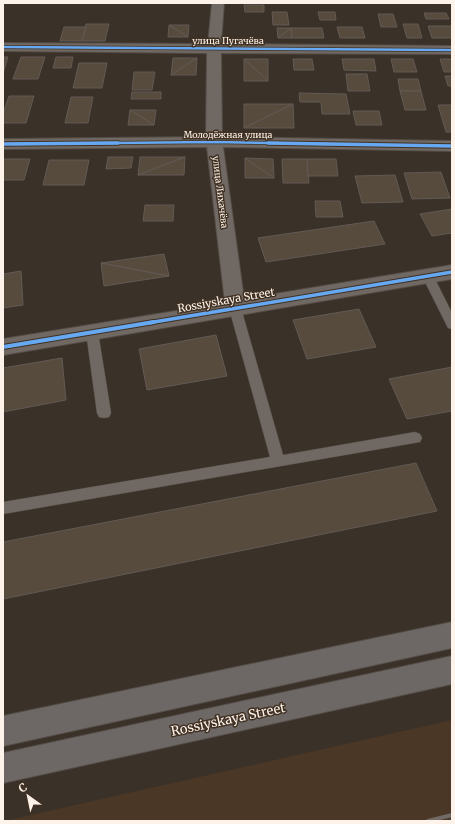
<svg xmlns="http://www.w3.org/2000/svg" width="455" height="824" font-family="Merriweather,serif">
<style>
.built{fill:#4a3725}
.building{fill:#574b3e;stroke:#625a54}
.lines{fill:none;stroke-linecap:round;stroke-linejoin:round}
.service-casing{stroke:#544d46;stroke-width:1}
.minor-casing{stroke:#544d46;stroke-width:2}
.primary-casing{stroke:#544d46;stroke-width:2}
.service{fill:#706862;fill-rule:evenodd}
.minor{fill:#706862;fill-rule:evenodd}
.primary{fill:#6d6866;fill-rule:evenodd}
.rail{stroke:#716a64;stroke-width:4}
.cycleway-far2-casing{stroke:#403123;stroke-width:4}
.cycleway-far1-casing{stroke:#403123;stroke-width:5.5}
.cycleway-casing{stroke:#403123;stroke-width:6}
.cycleway-far2{stroke:#66a8f1;stroke-width:2.5}
.cycleway-far1{stroke:#66a8f1;stroke-width:3.5}
.cycleway{stroke:#66a8f1;stroke-width:4}
.labels{text-anchor:middle;stroke-width:3;stroke-linejoin:round;paint-order:stroke}
.far-street-label{font-size:9px;fill:#fdf3ea;stroke:#403123}
.street-label{font-size:11px;fill:#fdf3ea;stroke:#403123}
.near-street-label{font-size:13px;fill:#fdf3ea;stroke:#403123}
</style>
<rect width="100%" height="100%" fill="#3a3129"/>
<polygon class="built" points="452,720 452,821 4,821"/>
<g class="building">
<polygon points="244,5 264,5 264,12 245,12"/>
<polygon points="272,12 287,12 289,25 273,25"/>
<polygon points="318,12 335,12 336,20 320,20"/>
<polygon points="424,13 446,13 449,19 426,19"/>
<polygon points="378,14 393,14 397,27 381,27"/>
<polygon points="86,24 109,24 105,41 82,41"/>
<polygon points="403,24 418,24 422,38 407,38"/>
<polygon points="169,25 189,25 188,37"/>
<polygon points="169,25 188,37 168,37"/>
<polygon points="428,26 452,26 452,38 432,38"/>
<polygon points="64,27 86,27 82,41 60,41"/>
<polygon points="337,27 362,27 365,38 340,38"/>
<polygon points="277,28 291,28 278,38"/>
<polygon points="291,28 292,38 278,38"/>
<polygon points="291,28 322,28 324,38 292,38"/>
<polygon points="3,57 8,57 3,73"/>
<polygon points="21,57 45,57 38,79 13,79"/>
<polygon points="56,57 73,57 71,68 53,68"/>
<polygon points="173,58 197,58 171,75"/>
<polygon points="197,58 196,75 171,75"/>
<polygon points="244,59 268,81 244,81"/>
<polygon points="244,59 268,59 268,81"/>
<polygon points="293,59 312,59 314,70 294,70"/>
<polygon points="342,59 374,59 376,71 344,70"/>
<polygon points="391,59 413,59 417,72 394,72"/>
<polygon points="440,59 452,59 452,72 444,72"/>
<polygon points="79,63 107,63 102,88 73,88"/>
<polygon points="134,72 155,72 152,90 132,90"/>
<polygon points="346,74 367,74 370,91 348,91"/>
<polygon points="445,76 452,76 452,86 448,86"/>
<polygon points="398,79 418,79 421,91 400,91"/>
<polygon points="400,91 421,91 426,110 405,110"/>
<polygon points="132,92 161,92 161,99 131,99"/>
<polygon points="299,93 346,94 350,114 322,114 321,102 300,102"/>
<polygon points="9,96 34,96 26,123 3,123 3,114"/>
<polygon points="71,97 93,97 88,123 65,123"/>
<polygon points="244,104 293,104 244,128"/>
<polygon points="293,104 294,128 244,128"/>
<polygon points="438,105 452,105 452,132 446,132"/>
<polygon points="130,110 156,110 154,125"/>
<polygon points="130,110 154,125 128,125"/>
<polygon points="353,111 379,111 382,125 356,125"/>
<polygon points="108,157 133,157 131,168 106,169"/>
<polygon points="140,157 185,157 138,175"/>
<polygon points="185,157 184,175 138,175"/>
<polygon points="245,158 274,178 245,178"/>
<polygon points="245,158 273,159 274,178"/>
<polygon points="3,159 30,159 24,180 3,180"/>
<polygon points="282,159 307,159 309,183 283,183"/>
<polygon points="307,159 336,159 338,176 308,176"/>
<polygon points="49,160 89,160 84,185 43,185"/>
<polygon points="441,172 450,198 412,199 404,173"/>
<polygon points="395,175 403,202 362,203 355,176"/>
<polygon points="315,201 340,201 343,217 316,217"/>
<polygon points="145,205 174,205 173,221 143,221"/>
<polygon points="452,209 452,233 432,236 420,214"/>
<polygon points="374,221 385,244 266,262 258,238"/>
<polygon points="164,254 169,276 101,263"/>
<polygon points="101,263 169,276 104,286"/>
<polygon points="21,271 23,305 3,308 3,274"/>
<polygon points="359,309 376,347 307,359 293,320"/>
<polygon points="216,335 227,376 147,390 139,349"/>
<polygon points="62,358 66,400 3,412 3,368"/>
<polygon points="452,367 452,411 407,419 389,379"/>
<polygon points="416,463 437,511 3,599 3,542"/>
</g>
<g class="lines">
<g class="service-casing">
<g id="service">
<polygon points="428,272 432,273 452,313 452,329 448,328 422,276 424,273"/>
<polygon points="235,304 239,305 241,308 283,455 415,432 420,434 422,438 420,442 3,514 3,502 270,457 229,308 231,305"/>
<polygon points="92,327 96,329 98,332 111,413 109,417 104,418 99,417 97,413 86,332 88,329"/>
</g>
</g>
<g class="minor-casing">
<polygon id="minor" points="212,3 224,3 221,44 452,46 452,54 221,53 222,137 452,141 452,151 223,147 244,299 452,265 452,279 3,355 3,339 225,303 207,147 3,149 3,139 206,137 207,53 3,51 3,43 208,44"/>
</g>
<g class="primary-casing">
<g id="primary">
<polygon points="452,622 452,648 3,746 3,716"/>
<polygon points="452,656 452,684 3,783 3,753"/>
</g>
</g>
<use href="#service" class="service"/>
<use href="#minor" class="minor"/>
<use href="#primary" class="primary"/>
<polyline class="rail" points="428,821 452,815"/>
<g class="cycleway-far2-casing">
<g id="cycleway-far2">
<polyline points="3,47 452,50"/>
<polyline points="12,144 214,142 328,144"/>
</g>
</g>
<g class="cycleway-far1-casing">
<g id="cycleway-far1">
<polyline points="268,143 452,146"/>
<polyline points="3,144 118,143"/>
<polyline points="148,323 452,272"/>
</g>
</g>
<g class="cycleway-casing">
<polyline id="cycleway" points="3,347 154,322"/>
</g>
<use href="#cycleway-far2" class="cycleway-far2"/>
<use href="#cycleway-far1" class="cycleway-far1"/>
<use href="#cycleway" class="cycleway"/>
</g>
<g class="labels">
<g class="far-street-label">
<text x="228" y="44">улица Пугачёва</text>
<text x="228" y="138">Молодёжная улица</text>
<text transform="translate(220 192) rotate(83)" y="3">улица Лихачёва</text>
</g>
<g class="street-label">
<text transform="translate(226 300) rotate(-10)" y="4">Rossiyskaya Street</text>
</g>
<g class="near-street-label">
<text transform="translate(228 719) rotate(-12)" y="5">Rossiyskaya Street</text>
</g>
</g>
<rect width="455" height="824" fill="none" stroke="#fdf3ea" stroke-width="8"/>
<g transform="translate(28 796) rotate(327)" stroke="#403123" stroke-width="3" paint-order="stroke">
<path d="M0-3L7 15L0 10L-7 15Z" fill="#fdf3ea"/>
<text y="-6" font-size="11" font-weight="bold" text-anchor="middle" fill="#fdf3ea">С</text>
</g>
</svg>
